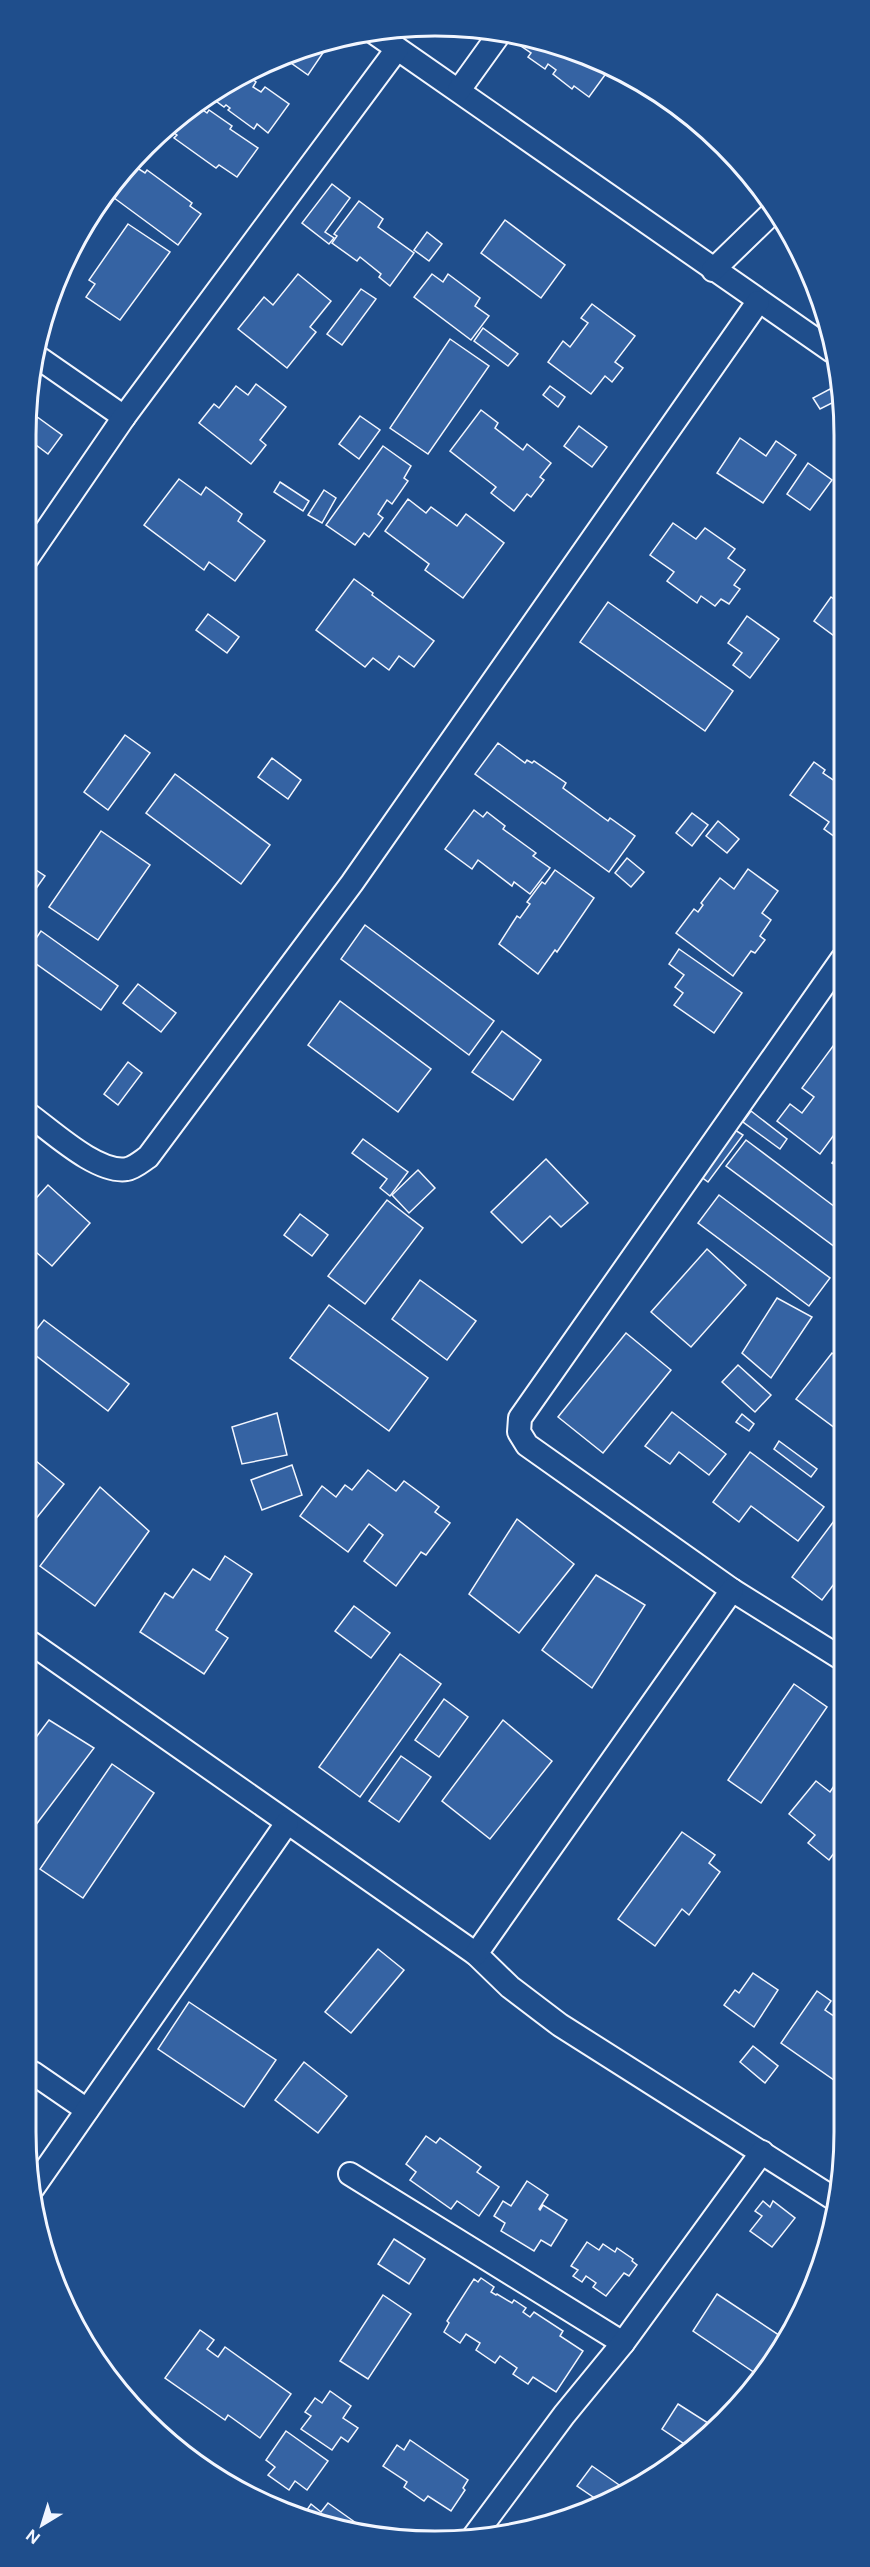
<svg xmlns="http://www.w3.org/2000/svg" width="870" height="2567" font-family="'Public Sans',sans-serif">
<style>
.building{fill:#3563a3;stroke:#f2f6ff;stroke-width:1.5}
.lines{fill:none;stroke-linecap:round;stroke-linejoin:round}
.minor-casing{stroke:#f2f6ff;stroke-width:26}
.minor{stroke:#1f4e8c;stroke-width:22}
.rim{fill:none;stroke:#f2f6ff;stroke-width:3}
</style>
<rect width="100%" height="100%" fill="#1f4e8c"/>
<g class="building">
<polygon points="523,37 541,39 610,68 589,97 574,86 572,89 553,74 556,70 548,64 545,69 528,57 531,53 518,44"/>
<polygon points="322,43 327,47 308,75 284,58 303,47"/>
<polygon points="245,74 256,82 253,87 261,92 265,87 289,104 268,133 257,124 254,129 228,110 230,108 226,105 224,107 209,96 230,81"/>
<polygon points="196,105 207,113 209,110 232,126 230,129 258,148 237,177 219,165 216,168 174,138 177,135 165,127"/>
<polygon points="131,164 145,173 147,170 192,203 190,206 201,214 178,245 106,192"/>
<polygon points="332,184 350,198 325,232 334,238 329,244 302,223"/>
<polygon points="359,201 383,219 378,227 414,253 390,286 379,277 381,274 360,257 357,261 332,243 337,236 334,234"/>
<polygon points="505,220 565,265 541,298 481,253"/>
<polygon points="128,224 170,252 120,320 86,297 95,284 89,280"/>
<polygon points="427,232 442,244 429,261 414,250"/>
<polygon points="298,274 331,301 310,327 316,332 287,368 238,329 264,297 273,305"/>
<polygon points="432,274 443,282 448,274 480,298 475,306 489,316 471,340 414,297"/>
<polygon points="361,289 376,299 342,345 327,334"/>
<polygon points="592,304 635,336 615,362 623,368 612,382 605,376 591,394 548,362 563,341 570,347 588,323 581,318"/>
<polygon points="483,328 518,354 508,366 474,341"/>
<polygon points="450,339 489,366 428,454 390,428"/>
<polygon points="256,384 286,407 260,440 266,445 251,464 199,423 214,404 219,408 236,386 248,395"/>
<polygon points="550,386 565,397 558,407 543,395"/>
<polygon points="830,389 836,401 820,409 813,398"/>
<polygon points="481,410 498,423 495,428 523,450 527,444 551,463 540,477 544,480 531,497 527,494 514,511 491,493 496,487 450,451"/>
<polygon points="29,411 62,435 48,454 36,445 26,459"/>
<polygon points="360,416 380,430 359,459 339,444"/>
<polygon points="579,426 607,447 592,467 564,446"/>
<polygon points="740,438 766,456 776,441 796,455 763,503 717,473"/>
<polygon points="383,446 411,466 404,478 408,481 392,504 387,500 378,514 383,518 369,537 364,533 355,545 326,525"/>
<polygon points="808,463 832,480 810,510 787,494"/>
<polygon points="179,479 201,495 206,487 242,514 238,521 265,541 235,581 209,562 204,570 144,525"/>
<polygon points="280,482 309,501 303,511 274,492"/>
<polygon points="324,490 336,498 322,523 308,515"/>
<polygon points="408,499 426,513 431,507 457,526 466,514 504,543 463,598 425,570 429,564 385,531"/>
<polygon points="673,523 696,539 705,528 735,549 728,558 745,570 734,585 740,589 729,604 721,599 715,606 701,596 697,603 667,581 674,572 650,555"/>
<polygon points="354,579 373,593 372,595 434,641 414,667 399,656 389,670 373,658 365,667 316,630"/>
<polygon points="831,597 841,604 841,641 814,621"/>
<polygon points="608,602 733,691 705,731 580,642"/>
<polygon points="208,614 239,637 227,653 196,630"/>
<polygon points="747,616 779,639 750,678 733,665 742,653 728,643"/>
<polygon points="125,735 150,753 108,810 84,792"/>
<polygon points="498,743 525,763 527,760 532,763 534,761 566,783 563,788 608,821 610,818 635,836 609,872 475,774"/>
<polygon points="272,758 301,780 288,799 258,777"/>
<polygon points="814,762 825,770 823,773 842,786 842,842 824,829 829,822 790,795"/>
<polygon points="175,774 270,845 241,884 146,813"/>
<polygon points="474,810 483,817 487,812 505,826 503,829 536,853 533,856 550,868 530,894 514,882 512,886 478,860 472,869 445,849"/>
<polygon points="692,813 708,825 692,846 676,833"/>
<polygon points="718,821 739,839 727,853 706,836"/>
<polygon points="101,831 150,865 98,940 49,907"/>
<polygon points="627,858 644,872 631,887 615,873"/>
<polygon points="27,864 45,876 30,897 28,895"/>
<polygon points="748,869 778,891 762,913 771,920 760,936 765,940 755,953 751,951 733,976 676,933 694,909 698,912 703,905 701,903 720,878 734,889"/>
<polygon points="555,870 594,898 557,952 555,950 538,974 499,944 517,916 520,918 530,904 527,902 542,882 545,884"/>
<polygon points="365,925 494,1021 469,1055 341,959"/>
<polygon points="41,931 118,986 101,1010 28,958 28,950"/>
<polygon points="679,949 742,993 714,1033 674,1005 683,993 675,987 684,975 669,964"/>
<polygon points="138,984 176,1013 161,1032 123,1003"/>
<polygon points="340,1001 431,1069 398,1112 308,1045"/>
<polygon points="502,1031 541,1060 513,1100 472,1072"/>
<polygon points="836,1042 842,1047 842,1124 820,1154 777,1121 790,1104 802,1113 814,1097 802,1088"/>
<polygon points="128,1062 142,1073 118,1105 104,1094"/>
<polygon points="751,1111 787,1139 780,1149 743,1122"/>
<polygon points="735,1130 743,1135 708,1182 700,1176"/>
<polygon points="363,1139 408,1172 390,1196 380,1188 387,1179 352,1153"/>
<polygon points="746,1140 843,1213 843,1253 726,1166"/>
<polygon points="843,1149 843,1170 832,1163"/>
<polygon points="546,1159 588,1203 561,1227 550,1216 522,1243 491,1212"/>
<polygon points="418,1170 435,1188 409,1213 392,1195"/>
<polygon points="48,1185 90,1223 52,1266 29,1246 29,1206"/>
<polygon points="719,1195 830,1278 809,1306 698,1223"/>
<polygon points="387,1200 423,1228 365,1304 328,1276"/>
<polygon points="300,1214 328,1235 312,1256 284,1235"/>
<polygon points="707,1249 746,1285 691,1347 651,1312"/>
<polygon points="420,1280 476,1321 447,1360 392,1319"/>
<polygon points="777,1298 812,1317 771,1378 742,1353"/>
<polygon points="329,1305 428,1378 389,1431 290,1358"/>
<polygon points="44,1320 129,1384 108,1411 30,1351 29,1339"/>
<polygon points="626,1333 671,1370 603,1453 558,1417"/>
<polygon points="832,1353 843,1361 843,1434 796,1399"/>
<polygon points="738,1365 771,1395 755,1412 722,1382"/>
<polygon points="672,1412 726,1454 709,1475 679,1452 670,1464 645,1446"/>
<polygon points="277,1413 287,1455 242,1464 232,1427"/>
<polygon points="742,1414 754,1424 749,1431 736,1422"/>
<polygon points="779,1441 817,1469 811,1477 774,1449"/>
<polygon points="750,1452 824,1507 798,1541 751,1506 739,1522 713,1502"/>
<polygon points="30,1456 64,1484 30,1526"/>
<polygon points="292,1465 302,1495 262,1510 251,1480"/>
<polygon points="368,1470 396,1491 404,1481 439,1507 435,1512 450,1523 426,1555 421,1552 396,1586 364,1561 383,1535 369,1524 348,1552 300,1516 322,1486 336,1497 345,1485 352,1490"/>
<polygon points="100,1487 149,1531 95,1606 40,1566"/>
<polygon points="843,1509 843,1572 822,1600 792,1577"/>
<polygon points="517,1519 574,1564 519,1633 469,1594"/>
<polygon points="225,1556 252,1574 216,1630 228,1638 204,1674 140,1632 165,1593 173,1598 193,1569 210,1580"/>
<polygon points="596,1575 645,1605 592,1688 542,1650"/>
<polygon points="354,1606 390,1633 371,1658 335,1631"/>
<polygon points="400,1654 441,1684 360,1797 319,1767"/>
<polygon points="794,1684 827,1707 761,1803 728,1780"/>
<polygon points="444,1699 468,1717 439,1757 415,1740"/>
<polygon points="49,1720 94,1748 32,1830 31,1744"/>
<polygon points="503,1720 552,1761 490,1839 442,1801"/>
<polygon points="401,1756 431,1777 399,1822 369,1801"/>
<polygon points="112,1764 154,1793 83,1898 40,1869"/>
<polygon points="816,1781 830,1792 834,1786 844,1795 844,1861 834,1853 829,1860 808,1843 815,1835 789,1814"/>
<polygon points="682,1832 715,1855 709,1863 720,1872 689,1915 682,1909 655,1946 618,1919"/>
<polygon points="378,1949 404,1970 351,2033 325,2012"/>
<polygon points="753,1973 778,1990 754,2027 724,2005 735,1990 739,1993"/>
<polygon points="817,1991 831,2001 825,2010 844,2023 844,2087 781,2043"/>
<polygon points="189,2002 276,2060 244,2107 158,2049"/>
<polygon points="753,2046 778,2066 765,2083 740,2062"/>
<polygon points="304,2062 347,2096 318,2133 275,2100"/>
<polygon points="426,2136 436,2143 440,2138 481,2167 477,2172 499,2187 479,2216 457,2201 451,2209 410,2180 416,2172 406,2164"/>
<polygon points="527,2181 548,2195 539,2209 540,2210 543,2205 567,2220 551,2246 541,2240 534,2251 501,2231 505,2223 494,2216 503,2201 511,2206"/>
<polygon points="763,2201 770,2207 773,2201 795,2218 772,2247 750,2231 762,2216 755,2211"/>
<polygon points="394,2239 425,2259 409,2284 378,2264"/>
<polygon points="587,2242 599,2250 603,2244 615,2252 617,2248 633,2259 632,2261 637,2265 629,2276 624,2273 606,2296 593,2287 596,2283 586,2276 582,2282 573,2276 578,2270 571,2266"/>
<polygon points="481,2278 494,2287 491,2292 496,2295 497,2294 512,2303 514,2300 526,2308 523,2312 530,2317 534,2312 563,2331 560,2336 583,2351 556,2392 533,2377 528,2384 513,2374 517,2368 500,2356 495,2363 476,2350 480,2343 466,2334 460,2343 444,2332 449,2323 447,2321 474,2279 478,2282"/>
<polygon points="717,2294 785,2339 775,2360 761,2377 693,2331"/>
<polygon points="383,2295 411,2314 368,2379 340,2361"/>
<polygon points="200,2330 214,2340 207,2349 218,2357 225,2347 291,2394 260,2438 228,2415 225,2420 165,2378"/>
<polygon points="330,2391 351,2406 343,2418 358,2428 348,2442 341,2437 332,2450 301,2429 311,2416 305,2412 315,2398 322,2403"/>
<polygon points="678,2404 716,2428 692,2449 662,2429"/>
<polygon points="286,2431 328,2461 307,2490 295,2481 289,2490 268,2475 275,2467 266,2460"/>
<polygon points="410,2440 468,2480 463,2488 465,2490 451,2511 428,2496 424,2501 404,2487 407,2482 383,2466 397,2445 404,2450"/>
<polygon points="592,2466 625,2489 599,2501 577,2486"/>
<polygon points="328,2503 373,2535 304,2514 311,2504 321,2512"/>
</g>
<g class="lines">
<g class="minor-casing">
<g id="minor">
<polyline points="372,31 832,351"/>
<polyline points="459,90 500,33"/>
<polyline points="713,270 774,211"/>
<polyline points="36,356 124,417"/>
<polyline points="26,560 124,417 397,49"/>
<polyline points="842,959 520,1418 519,1432 527,1445 732,1590 844,1660"/>
<path d="M28 1114C52 1131 97 1174 127 1169 134 1168 142 1161 148 1157L352 883 758 302"/>
<polyline points="31,1643 476,1954 510,1987 560,2025 836,2200"/>
<polyline points="476,1954 732,1590"/>
<polyline points="33,2073 87,2110"/>
<polyline points="350,2174 623,2343"/>
<polyline points="33,2188 287,1823"/>
<polyline points="472,2539 564,2415 623,2343 762,2152"/>
</g>
</g>
<use href="#minor" class="minor"/>
</g>
<path d="M0 0H870V2567H0ZM435 36H435A399 399 0 0 1 834 435V2132A399 399 0 0 1 435 2531H435A399 399 0 0 1 36 2132V435A399 399 0 0 1 435 36Z" fill="#1f4e8c" fill-rule="evenodd"/>
<path class="rim" d="M435 36H435A399 399 0 0 1 834 435V2132A399 399 0 0 1 435 2531H435A399 399 0 0 1 36 2132V435A399 399 0 0 1 435 36Z"/>
<g transform="translate(42 2525) rotate(218)" stroke="#1f4e8c" stroke-width="4.5" paint-order="stroke">
<path d="M0-4.5L10 22L0 15L-10 22Z" fill="#f2f6ff"/>
<text y="-9" font-size="16" font-weight="bold" text-anchor="middle" fill="#f2f6ff">N</text>
</g>
</svg>
